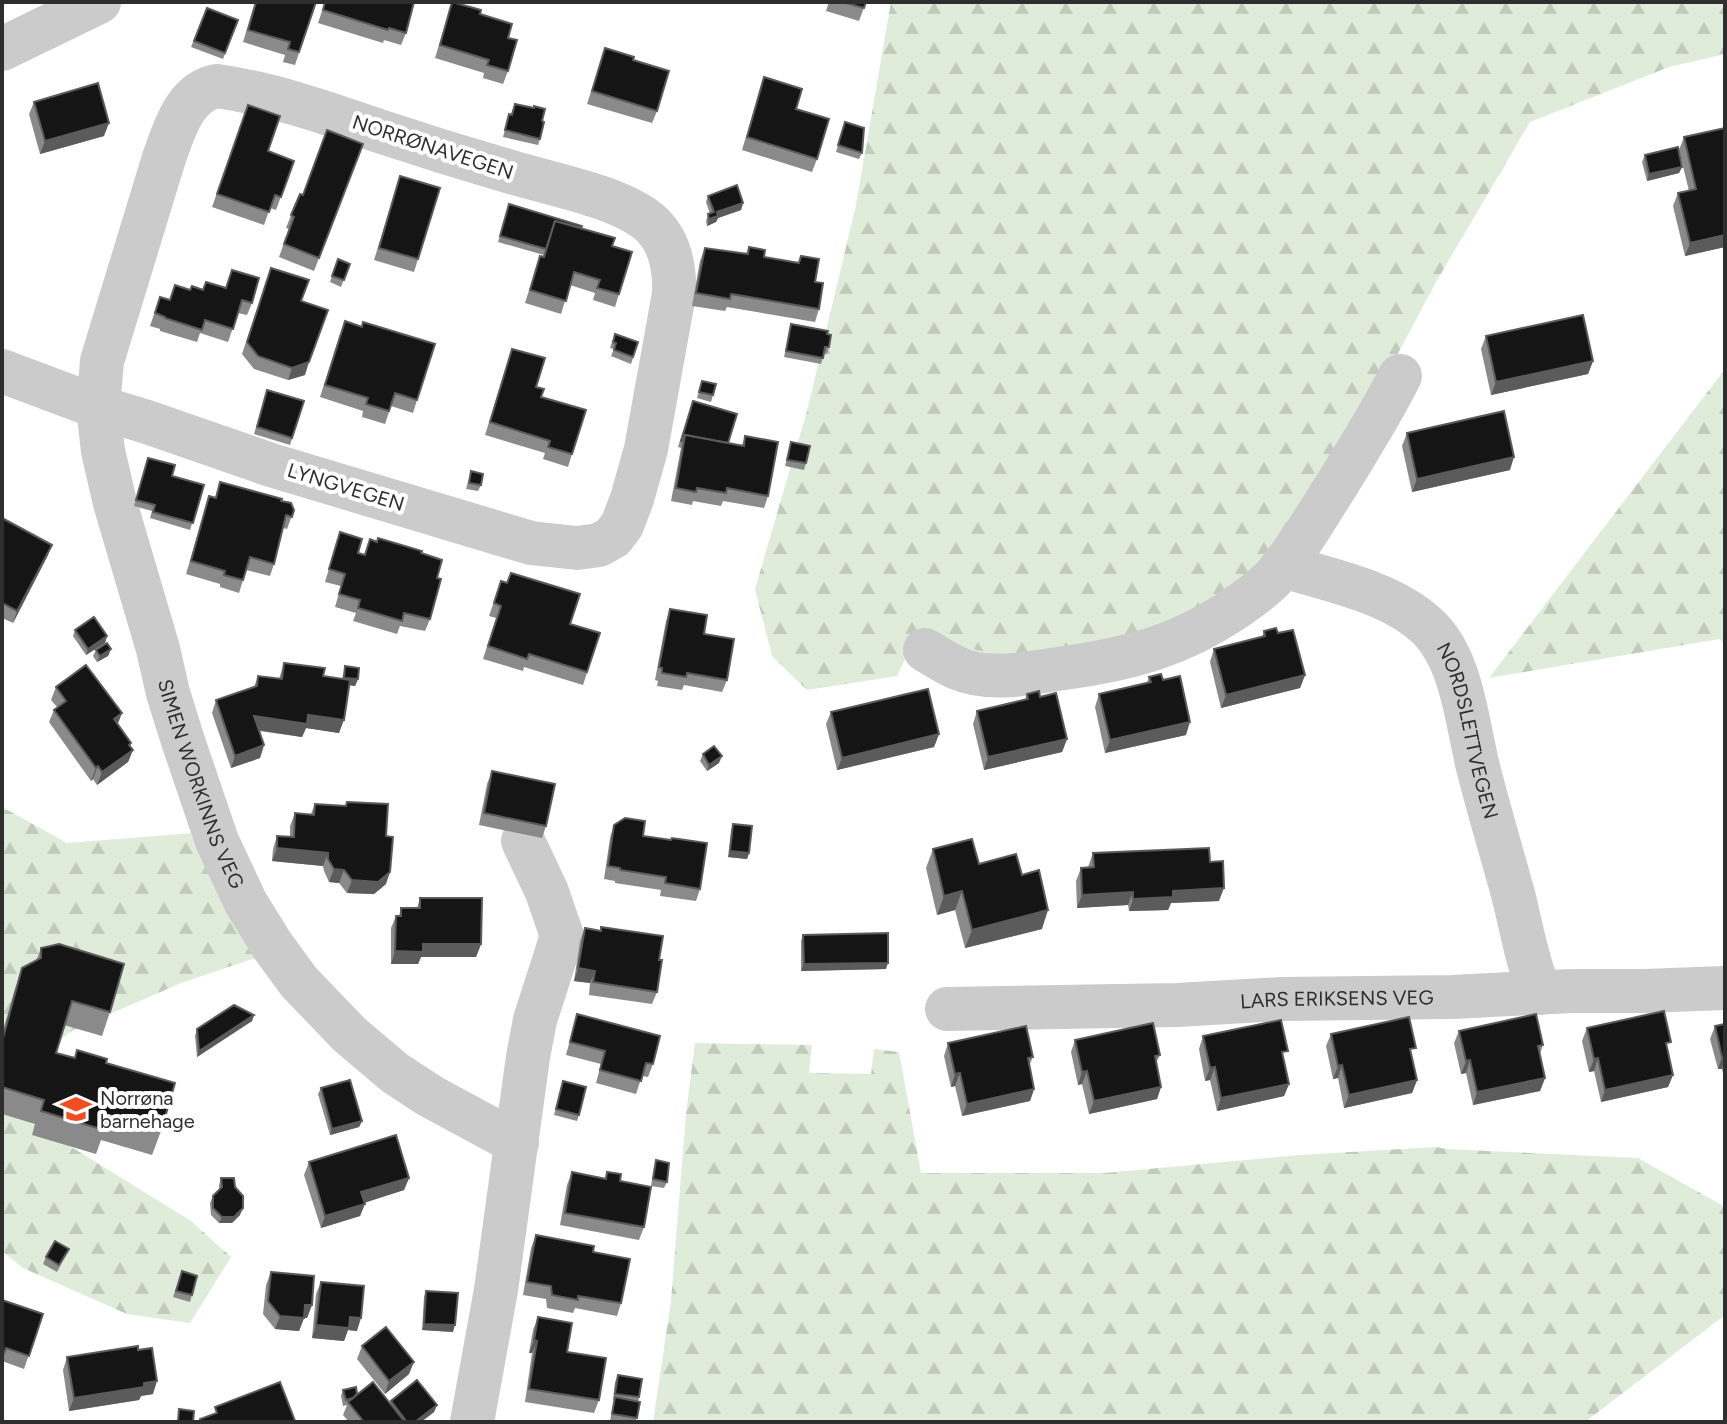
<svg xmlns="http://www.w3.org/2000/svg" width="1727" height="1424" font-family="Figtree,sans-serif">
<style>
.forest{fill:url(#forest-firs)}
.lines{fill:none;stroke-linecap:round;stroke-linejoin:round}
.minor{stroke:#cbcbcb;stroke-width:44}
.wall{fill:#8a8a8a}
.shaded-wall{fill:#5b5b5b}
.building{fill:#151515;stroke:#5b5b5b;stroke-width:2}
.labels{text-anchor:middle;stroke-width:8;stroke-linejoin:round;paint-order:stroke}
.street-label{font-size:20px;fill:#2e2e2e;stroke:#fff}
.poi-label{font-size:20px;fill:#2e2e2e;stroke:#fff;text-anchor:start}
</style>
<defs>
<pattern id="forest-firs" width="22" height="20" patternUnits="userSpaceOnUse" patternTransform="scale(2)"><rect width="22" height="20" fill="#dfecda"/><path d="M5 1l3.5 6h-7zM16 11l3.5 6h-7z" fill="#c0cbbb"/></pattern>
</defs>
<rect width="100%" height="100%" fill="#fff"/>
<g class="forest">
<polygon points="891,2 1725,2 1725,54 1669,67 1530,122 1436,282 1345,453 1279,554 1178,631 1025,661 948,644 910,648 897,676 807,690 772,656 755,589 807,411 856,205"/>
<polygon points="1725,372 1725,645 1720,639 1489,678 1722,373"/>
<polygon points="2,807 67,843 232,830 291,946 181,983 73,1030 2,1085"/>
<polygon points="695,1043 812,1045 809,1073 871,1074 874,1049 899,1052 921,1173 1105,1173 1300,1155 1436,1147 1447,1149 1638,1158 1725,1207 1725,1315 1585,1422 653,1422 671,1301 686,1114"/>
<polygon points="2,1104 191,1221 231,1257 190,1323 127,1314 23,1268 2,1251"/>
</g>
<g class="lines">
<g class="minor">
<polyline points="2,49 99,2"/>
<path d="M217 86C272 94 324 112 376 130 421 145 466 159 511 172 550 184 618 196 649 222 670 240 675 268 674 294L646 449 632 499 622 525 613 537 599 545 577 548 531 543 271 465 147 422 98 407 102 361 164 158C174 131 184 92 217 86Z"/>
<path id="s1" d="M2 371 98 407 103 451 115 503 158 649 168 693 183 741 217 841 246 903 272 945 299 982 350 1035 395 1073 430 1096 517 1143"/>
<path id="s2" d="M1283 566C1329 580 1392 592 1428 627 1461 658 1467 720 1477 763 1488 808 1502 853 1514 898 1522 930 1527 962 1540 993"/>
<path d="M925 650C935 656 946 663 957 668 992 683 1035 672 1071 667 1132 658 1180 645 1231 611 1246 601 1262 590 1274 577 1298 549 1316 517 1336 486 1358 450 1381 414 1400 376"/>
<path id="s3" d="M947 1009 1177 1005 1282 999 1452 997 1571 991H1644L1725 988"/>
<polyline points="472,1422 496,1290 528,1057 535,1020 562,936 547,892 523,841"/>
</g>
</g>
<g class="wall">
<polygon points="255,2 316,2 295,65 283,62 285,55 243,42"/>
<polygon points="325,2 413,2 406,33 401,45 384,40 383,43 318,23"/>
<polygon points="452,2 480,14 508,38 508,71 503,84 483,78 484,73 435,58"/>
<polygon points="829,2 866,2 859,21 826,11"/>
<polygon points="207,8 238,20 223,59 191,47"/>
<polygon points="605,48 633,60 657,111 652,123 587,104"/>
<polygon points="764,77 796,109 817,159 812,172 742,150"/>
<polygon points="34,102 104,136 40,154 29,114"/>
<polygon points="515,104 542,121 540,139 538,145 503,137 509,114 511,114"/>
<polygon points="248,105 268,151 294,161 276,210 270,208 264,225 212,207"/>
<polygon points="845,122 862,153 859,159 836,152"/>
<polygon points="1725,128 1725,247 1685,256 1673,206 1678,193 1689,191 1679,150 1684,137"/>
<polygon points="363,144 314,271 279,257 289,229 286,228 291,215 303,195"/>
<polygon points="1645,155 1682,167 1679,173 1647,181 1642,162"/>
<polygon points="400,176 418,259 414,272 374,260"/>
<polygon points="708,196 743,203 741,210 718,218 716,222 707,226 706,221 708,214 710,214 706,202"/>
<polygon points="509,204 581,228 612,246 619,294 615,307 593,300 595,293 570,285 561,314 525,303 540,256 543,257 544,255 498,242"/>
<polygon points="749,247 764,257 798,263 801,256 815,282 819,309 815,322 727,307 725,311 692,306 700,261 705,248 746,254"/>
<polygon points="350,264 341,287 330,282 332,276"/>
<polygon points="271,268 301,301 305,375 288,380 254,369 242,354"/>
<polygon points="175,285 190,290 192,286 252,303 247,315 238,313 228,342 200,333 197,342 160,331 160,329 150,326 160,297 170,300"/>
<polygon points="791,324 827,334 829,347 827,354 824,353 821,364 784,357"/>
<polygon points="340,334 417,400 413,413 391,406 385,424 362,417 363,411 320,397"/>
<polygon points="615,334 638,342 631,364 611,356 614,349 610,348"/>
<polygon points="1486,336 1593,361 1588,374 1491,395 1481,349"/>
<polygon points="512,349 536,387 572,454 568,467 543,459 545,453 485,435"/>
<polygon points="702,381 713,395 711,402 697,398"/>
<polygon points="265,396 304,401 290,445 254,434"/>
<polygon points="693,401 728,443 742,445 745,436 768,496 764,508 723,501 721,506 693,501 692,505 671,501 681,448 678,447"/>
<polygon points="1407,433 1510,470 1412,492 1402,446"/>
<polygon points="791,442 806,463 804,470 785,466"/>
<polygon points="148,458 172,476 204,485 190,530 150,518 152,511 134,506"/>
<polygon points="471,471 481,485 478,491 466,489"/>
<polygon points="220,482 281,501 294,510 287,529 283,528 274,564 270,576 246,570 239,593 220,587 220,584 186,574 209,496 215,498"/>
<polygon points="2,518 52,545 47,557 13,623 2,618"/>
<polygon points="340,532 358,553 364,555 370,539 421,553 437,578 430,619 425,631 400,626 397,634 353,621 356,613 335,607 341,586 325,582"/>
<polygon points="501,581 570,624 600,633 583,685 524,667 523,671 483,659 496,618 489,616"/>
<polygon points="670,609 704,634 727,680 722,692 684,685 682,690 657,686 658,681 655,680 666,621"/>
<polygon points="75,630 107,636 105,643 86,655 73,636"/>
<polygon points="1264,631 1278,633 1305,675 1300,688 1221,708 1210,662 1214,649 1262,637"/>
<polygon points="111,649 108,656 97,662 93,656 96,650"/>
<polygon points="284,663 323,676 342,679 345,666 358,679 355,686 349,685 339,733 306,728 302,737 259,731 264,745 260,758 231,768 212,713 216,700 254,687 258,676 279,679"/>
<polygon points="1149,677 1163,680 1186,735 1105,753 1095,707 1099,694 1147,683"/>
<polygon points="56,687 118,724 133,750 128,762 97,785 93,779 91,781 49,722 54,710 57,707 51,700"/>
<polygon points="1027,694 1040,697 1067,739 1062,752 984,770 973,724 977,711 1025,700"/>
<polygon points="831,712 939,734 934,747 837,770 826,724"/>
<polygon points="703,754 719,763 707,771 700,761"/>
<polygon points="492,771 546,826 542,838 479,825 487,784"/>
<polygon points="347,802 386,836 386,884 374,894 347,893 339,883 329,882 324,871 323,866 272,861 273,849 277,836 290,837 290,826 295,813 311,814 315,804 345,806"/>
<polygon points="733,824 749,853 747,859 728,857 731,831"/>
<polygon points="614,825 643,836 700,889 696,901 660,896 661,890 615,883 615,881 604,879 610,838"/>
<polygon points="933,849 979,864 1022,875 1042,929 965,948 955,910 937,915 926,868"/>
<polygon points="1093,853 1210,862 1219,901 1171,903 1168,910 1129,911 1128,905 1077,908 1076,881 1081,868 1088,867"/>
<polygon points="420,898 481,944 476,957 421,957 418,964 391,964 391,928 396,916 399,916 401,908 417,908"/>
<polygon points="601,927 659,960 657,992 652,1004 589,995 590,983 574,981 580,941 585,928 600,931"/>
<polygon points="803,935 886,969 801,971 801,941"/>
<polygon points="41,948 110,1012 102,1036 64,1025 56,1053 75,1058 106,1063 161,1131 152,1155 101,1140 96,1154 32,1135 35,1124 2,1114 2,1034 14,992 22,968 36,961"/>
<polygon points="577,1014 653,1064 648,1077 642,1076 636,1094 596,1083 601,1064 566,1055"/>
<polygon points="254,1015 252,1021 197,1057 195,1036 197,1029"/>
<polygon points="1725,1024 1725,1082 1722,1069 1718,1069 1710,1039 1715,1026"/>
<polygon points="1587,1028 1668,1051 1673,1075 1668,1087 1601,1102 1594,1071 1589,1072 1582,1041"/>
<polygon points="1459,1031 1543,1045 1540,1054 1545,1078 1540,1091 1473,1105 1466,1073 1461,1074 1454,1043"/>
<polygon points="1331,1034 1412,1058 1417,1080 1412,1093 1344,1108 1338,1078 1333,1079 1326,1046"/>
<polygon points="1203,1036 1284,1061 1289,1084 1284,1096 1217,1111 1210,1080 1205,1081 1199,1049"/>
<polygon points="1075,1040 1160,1055 1156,1063 1161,1087 1157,1099 1089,1114 1082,1084 1078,1085 1071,1052"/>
<polygon points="948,1043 1033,1057 1029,1066 1034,1089 1030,1101 962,1116 955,1086 951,1087 944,1056"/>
<polygon points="563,1081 579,1115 577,1121 554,1115"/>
<polygon points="321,1088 362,1121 359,1127 330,1135 318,1094"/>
<polygon points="656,1160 667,1182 664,1188 651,1186 654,1167"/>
<polygon points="309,1162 409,1178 404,1190 364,1203 360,1216 321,1228 304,1175"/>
<polygon points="572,1172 605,1178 607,1172 620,1181 644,1227 639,1240 560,1225 567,1185"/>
<polygon points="221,1178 235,1187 240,1215 232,1223 219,1223 211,1215 210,1203 213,1196 219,1190 219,1185"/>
<polygon points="536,1235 593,1252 621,1303 617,1316 575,1308 573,1313 547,1308 546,1299 523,1295 531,1248"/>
<polygon points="69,1249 57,1272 43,1264 46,1257"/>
<polygon points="182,1271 197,1276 190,1302 173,1297"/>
<polygon points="271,1272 312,1305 307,1318 304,1318 299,1331 275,1329 263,1314 266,1285"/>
<polygon points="321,1282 357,1331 348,1330 344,1341 312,1338 316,1294"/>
<polygon points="426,1291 453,1332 422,1330 424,1297"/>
<polygon points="2,1300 43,1314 24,1369 2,1361"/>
<polygon points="538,1317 567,1352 599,1400 594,1413 525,1402 532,1353 529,1353 533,1330"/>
<polygon points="362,1346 409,1374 385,1394 357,1359"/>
<polygon points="138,1350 153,1394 141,1396 139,1400 69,1411 63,1370 67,1357"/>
<polygon points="618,1375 639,1397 636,1422 610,1421 614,1400 613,1400 615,1382"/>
<polygon points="343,1390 390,1403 391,1401 437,1405 434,1412 421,1422 349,1422 343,1415 347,1405 343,1406 341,1396"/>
</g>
<g class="shaded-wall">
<polygon points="109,123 104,136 40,154 45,141"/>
<polygon points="1682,167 1679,173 1647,181 1649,174"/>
<polygon points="743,203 741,210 718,218 716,222 707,226 709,219 717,212"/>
<polygon points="1725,235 1725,247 1685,256 1690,243"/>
<polygon points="1593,361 1588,374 1491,395 1496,382"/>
<polygon points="309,362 305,375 288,380 292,368"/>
<polygon points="1514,457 1510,470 1412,492 1417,479"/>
<polygon points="52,545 47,557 13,623 17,611"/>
<polygon points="107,636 105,643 86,655 88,649"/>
<polygon points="111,649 108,656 97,662 100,656"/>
<polygon points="1305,675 1300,688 1221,708 1226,695"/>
<polygon points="344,678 358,679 355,686 341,684"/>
<polygon points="122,713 117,726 114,719"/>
<polygon points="308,715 344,720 339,733 306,728 302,737 250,729 254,716"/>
<polygon points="1190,722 1186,735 1105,753 1110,740"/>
<polygon points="939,734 934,747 837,770 842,758"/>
<polygon points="1067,739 1062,752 984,770 988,757"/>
<polygon points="131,743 127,754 133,750 128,762 97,785 102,772"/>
<polygon points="264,745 260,758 231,768 235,756"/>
<polygon points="722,756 719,763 707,771 709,765"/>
<polygon points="98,766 93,779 91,781 96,768"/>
<polygon points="277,848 328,853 323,866 272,861"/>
<polygon points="730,851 749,853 747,859 728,857"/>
<polygon points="334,869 344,870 339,883 329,882"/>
<polygon points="390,872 386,884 374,894 347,893 352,880"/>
<polygon points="1224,888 1219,901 1171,903 1168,910 1129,911 1133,899 1173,891"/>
<polygon points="962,891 955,910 937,915 944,896"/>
<polygon points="1133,892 1128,905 1077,908 1082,895"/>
<polygon points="1048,910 1042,929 965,948 972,930"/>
<polygon points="423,944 481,944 476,957 421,957 418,964 391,964 395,951"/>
<polygon points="888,963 886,969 801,971 804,964"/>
<polygon points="578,968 595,971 590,983 574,981"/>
<polygon points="254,1015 252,1021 197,1057 199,1051"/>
<polygon points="1725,1056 1722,1069 1718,1069 1722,1057"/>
<polygon points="1598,1058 1594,1071 1589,1072 1594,1059"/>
<polygon points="1470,1060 1466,1073 1461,1074 1466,1061"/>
<polygon points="1342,1065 1338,1078 1333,1079 1338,1066"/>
<polygon points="1215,1067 1210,1080 1205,1081 1210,1068"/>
<polygon points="1087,1071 1082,1084 1078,1085 1082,1072"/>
<polygon points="960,1073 955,1086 951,1087 955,1074"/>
<polygon points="1673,1075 1668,1087 1601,1102 1605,1090"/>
<polygon points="1545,1078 1540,1091 1473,1105 1477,1092"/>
<polygon points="1417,1080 1412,1093 1344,1108 1349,1095"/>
<polygon points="1289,1084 1284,1096 1217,1111 1221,1098"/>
<polygon points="1161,1087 1157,1099 1089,1114 1094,1101"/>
<polygon points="1034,1089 1030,1101 962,1116 967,1104"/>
<polygon points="362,1121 359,1127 330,1135 332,1129"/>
<polygon points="409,1178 404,1190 357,1205 361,1192"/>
<polygon points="365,1204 360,1216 321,1228 325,1216"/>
<polygon points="243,1208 240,1215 232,1223 219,1223 222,1217"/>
<polygon points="305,1305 312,1305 307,1318 300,1318"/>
<polygon points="280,1316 304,1318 299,1331 275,1329"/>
<polygon points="350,1317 361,1318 357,1331 348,1330 344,1341 312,1338 316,1325"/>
<polygon points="424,1324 455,1325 453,1332 422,1330"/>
<polygon points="534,1340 537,1341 532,1353 529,1353"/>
<polygon points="414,1362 409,1374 385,1394 389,1381"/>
<polygon points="157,1381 153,1394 141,1396 139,1400 69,1411 74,1398"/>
<polygon points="437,1405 434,1412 421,1422 415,1422"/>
</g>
<g class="building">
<polygon points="256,2 316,2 299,52 288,49 290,42 248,30"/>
<polygon points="325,2 414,2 406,33 389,28 388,30 323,10"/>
<polygon points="452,2 481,10 480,14 512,24 508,38 517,40 508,71 487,65 489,60 440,45"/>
<polygon points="843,2 866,2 864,8"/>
<polygon points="207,8 238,20 225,53 194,41"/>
<polygon points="605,48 634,57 633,60 669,71 657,111 592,91"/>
<polygon points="764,77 802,89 796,109 829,119 817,159 747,137"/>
<polygon points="98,83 109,123 45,141 34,102"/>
<polygon points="515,104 534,108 534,106 545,109 542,121 544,122 540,139 505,130 509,114 512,115"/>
<polygon points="248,105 280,116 268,151 294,161 281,197 275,195 269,212 217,194"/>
<polygon points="845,122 864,128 862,153 838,145"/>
<polygon points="1725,128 1725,235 1690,243 1678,193 1696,189 1684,137"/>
<polygon points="327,130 363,144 319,258 284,244 294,217 291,215 300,194 303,195"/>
<polygon points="1678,147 1682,167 1649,174 1645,155"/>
<polygon points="400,176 440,188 418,259 379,248"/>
<polygon points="737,185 743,203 717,212 718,216 709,219 708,214 714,212 708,196"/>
<polygon points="509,204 582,226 581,228 555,221 546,249 500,236"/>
<polygon points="555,221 615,238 612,246 632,252 619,294 597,288 600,280 574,272 566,301 530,290 540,256 544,257"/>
<polygon points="749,247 765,250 764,257 799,263 801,256 819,259 815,282 823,283 819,309 731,294 730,299 696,293 705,248 748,254"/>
<polygon points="338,259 350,264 344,280 332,276"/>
<polygon points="271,268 309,280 301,301 328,310 309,362 292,368 258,356 247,342"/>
<polygon points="232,270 259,278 252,303 242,300 233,329 205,320 202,330 165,318 165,317 155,313 160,297 170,300 175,285 190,290 192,286 203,290 206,282 226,288"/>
<polygon points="1583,315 1593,361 1496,382 1486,336"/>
<polygon points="345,321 362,327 363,322 435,344 417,400 395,393 389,411 366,404 368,398 325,385"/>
<polygon points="791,324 828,331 827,334 831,335 829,347 825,347 823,358 786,351"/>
<polygon points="615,334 638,342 633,357 614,350 616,343 613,342"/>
<polygon points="512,349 545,358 536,387 544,389 541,397 586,410 572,454 548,447 550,441 490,422"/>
<polygon points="702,381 716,384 713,395 699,392"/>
<polygon points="267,390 304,401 292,438 257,427"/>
<polygon points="693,401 737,414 728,443 685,435 683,441 681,441"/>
<polygon points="1504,411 1514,457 1417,479 1407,433"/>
<polygon points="685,435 744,446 745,436 778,442 768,496 727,488 726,493 697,488 696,492 676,488"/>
<polygon points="791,442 810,446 806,463 787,460"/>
<polygon points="148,458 175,465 172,476 204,485 193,523 153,512 155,505 136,500"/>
<polygon points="471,471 483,474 481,485 469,483"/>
<polygon points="220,482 282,499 281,501 291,503 294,510 292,517 286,515 274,564 250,557 243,580 224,575 225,571 191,561 209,496 216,498"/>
<polygon points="2,518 52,545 17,611 2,603"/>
<polygon points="340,532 362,539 358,553 365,555 370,539 377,542 378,538 422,551 421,553 442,560 437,578 441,579 430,619 404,613 402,621 358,608 360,600 339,594 345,574 329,569"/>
<polygon points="511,573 580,594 570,624 600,633 587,672 529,654 527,659 488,646 501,606 494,603 501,581 507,583"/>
<polygon points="670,609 707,615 704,634 734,639 727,680 687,673 686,677 662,673 662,668 659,667"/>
<polygon points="94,617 107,636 88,649 75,630"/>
<polygon points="1276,628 1278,633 1293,630 1305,675 1226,695 1214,649 1265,636 1264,631"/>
<polygon points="107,643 111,649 100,656 96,650"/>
<polygon points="284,663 325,668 323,676 350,680 344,720 308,715 307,724 254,716 264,745 235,756 216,700 257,686 258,676 282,679"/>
<polygon points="86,665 122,713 114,719 131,743 129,745 133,750 102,772 98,766 96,768 54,710 66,701 56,687"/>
<polygon points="345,666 359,668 358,679 344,678"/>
<polygon points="1161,674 1163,680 1180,676 1190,722 1110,740 1099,694 1151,682 1149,677"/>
<polygon points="928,689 939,734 842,758 831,712"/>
<polygon points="1039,691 1040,697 1056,693 1067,739 988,757 977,711 1028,699 1027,694"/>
<polygon points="714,746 722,756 709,765 703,754"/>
<polygon points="492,771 555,784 546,826 484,813"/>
<polygon points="347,802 388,804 386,836 393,837 390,872 378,882 352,880 344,870 334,869 328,859 328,853 277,848 277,836 294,837 295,813 314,815 315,804 346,806"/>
<polygon points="625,818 645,821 643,836 671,840 672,838 707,843 700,889 665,883 666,877 620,870 620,868 608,866 614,825"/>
<polygon points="733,824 752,826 749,853 730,851"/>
<polygon points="972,839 979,864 1016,854 1022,875 1039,870 1048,910 972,930 962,891 944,896 933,849"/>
<polygon points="1209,848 1210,862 1223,861 1224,888 1173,891 1173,897 1133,899 1133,892 1082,895 1081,868 1094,867 1093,853"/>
<polygon points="420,898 482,898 481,944 423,944 423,952 395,951 396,916 401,916 401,908 420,908"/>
<polygon points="601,927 663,936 659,960 662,960 657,992 593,982 595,971 578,968 585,928 601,931"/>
<polygon points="888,933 888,963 804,964 803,935"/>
<polygon points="59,944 124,964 110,1012 72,1001 56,1053 75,1058 77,1050 107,1059 106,1063 175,1083 161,1131 109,1115 104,1130 41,1111 44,1100 2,1087 2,1037 3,1038 22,968 41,958 41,948"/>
<polygon points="234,1005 254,1015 199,1051 197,1029"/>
<polygon points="1664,1011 1671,1042 1666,1043 1673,1075 1605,1090 1598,1058 1594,1059 1587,1028"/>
<polygon points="577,1014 660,1036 653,1064 646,1063 641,1081 600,1070 605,1051 570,1042"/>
<polygon points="1536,1014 1543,1045 1538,1046 1545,1078 1477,1092 1470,1060 1466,1061 1459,1031"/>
<polygon points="1409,1017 1416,1048 1410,1049 1417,1080 1349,1095 1342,1065 1338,1066 1331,1034"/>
<polygon points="1281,1020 1288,1051 1282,1052 1289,1084 1221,1098 1215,1067 1210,1068 1203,1036"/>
<polygon points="1153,1023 1160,1055 1155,1056 1161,1087 1094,1101 1087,1071 1082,1072 1075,1040"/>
<polygon points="1725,1024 1725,1056 1722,1057 1715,1026"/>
<polygon points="1026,1026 1033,1057 1028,1058 1034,1089 967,1104 960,1073 955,1074 948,1043"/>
<polygon points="350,1080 362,1121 332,1129 321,1088"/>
<polygon points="563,1081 586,1087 579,1115 556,1109"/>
<polygon points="396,1135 409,1178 361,1192 365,1204 325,1216 309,1162"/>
<polygon points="656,1160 669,1163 667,1182 653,1179"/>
<polygon points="572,1172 606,1179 607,1172 621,1174 620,1181 651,1187 644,1227 565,1213"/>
<polygon points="221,1178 234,1178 235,1187 243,1196 243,1208 234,1217 222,1217 213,1208 213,1196 222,1187"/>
<polygon points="536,1235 594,1246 593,1252 630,1259 621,1303 578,1296 578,1300 552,1295 551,1286 527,1282"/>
<polygon points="55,1241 69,1249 59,1265 46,1257"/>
<polygon points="182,1271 197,1276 192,1295 176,1291"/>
<polygon points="271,1272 314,1276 312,1305 305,1305 304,1318 280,1316 268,1301"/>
<polygon points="321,1282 364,1286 361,1318 350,1317 349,1328 316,1325"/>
<polygon points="426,1291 458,1293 455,1325 424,1324"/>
<polygon points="2,1300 43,1314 29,1356 6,1348 2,1359"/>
<polygon points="538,1317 572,1323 567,1352 606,1358 599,1400 529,1389 537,1341 534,1340"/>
<polygon points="386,1327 414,1362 389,1381 362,1346"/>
<polygon points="138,1346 138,1350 152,1348 157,1381 144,1383 144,1387 74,1398 67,1357"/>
<polygon points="618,1375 642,1379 639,1397 615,1394"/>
<polygon points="417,1380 437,1405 415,1422 407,1422 391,1401"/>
<polygon points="280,1382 295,1421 292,1422 201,1422 200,1419 217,1413 215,1407"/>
<polygon points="373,1382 404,1421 403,1422 364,1422 348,1402"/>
<polygon points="356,1387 357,1394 353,1398 346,1400 343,1390"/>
<polygon points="615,1397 640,1402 637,1418 612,1414"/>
<polygon points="179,1409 194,1411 193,1422 178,1422"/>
</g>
<defs>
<g id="school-bare" transform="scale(2.4)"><path d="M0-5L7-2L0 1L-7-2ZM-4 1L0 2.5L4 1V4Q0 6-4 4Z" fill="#f14d23" stroke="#fff" stroke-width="2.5" paint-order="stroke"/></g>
</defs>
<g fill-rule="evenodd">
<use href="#school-bare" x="76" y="1109"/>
</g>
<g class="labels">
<g class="street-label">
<text transform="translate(433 147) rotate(18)" y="7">NORRØNAVEGEN</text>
<text transform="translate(346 487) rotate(17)" y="7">LYNGVEGEN</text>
<text dy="7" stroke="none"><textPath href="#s2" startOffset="272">NORDSLETTVEGEN</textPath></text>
<text dy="7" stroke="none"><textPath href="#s1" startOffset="494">SIMEN WORKINNS VEG</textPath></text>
<text dy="7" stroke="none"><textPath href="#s3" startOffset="390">LARS ERIKSENS VEG</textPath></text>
</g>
<g class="poi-label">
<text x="100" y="1105">Norrøna<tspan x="100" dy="23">barnehage</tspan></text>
</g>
</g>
<rect width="1727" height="1424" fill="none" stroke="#2e2e2e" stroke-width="8"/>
</svg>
